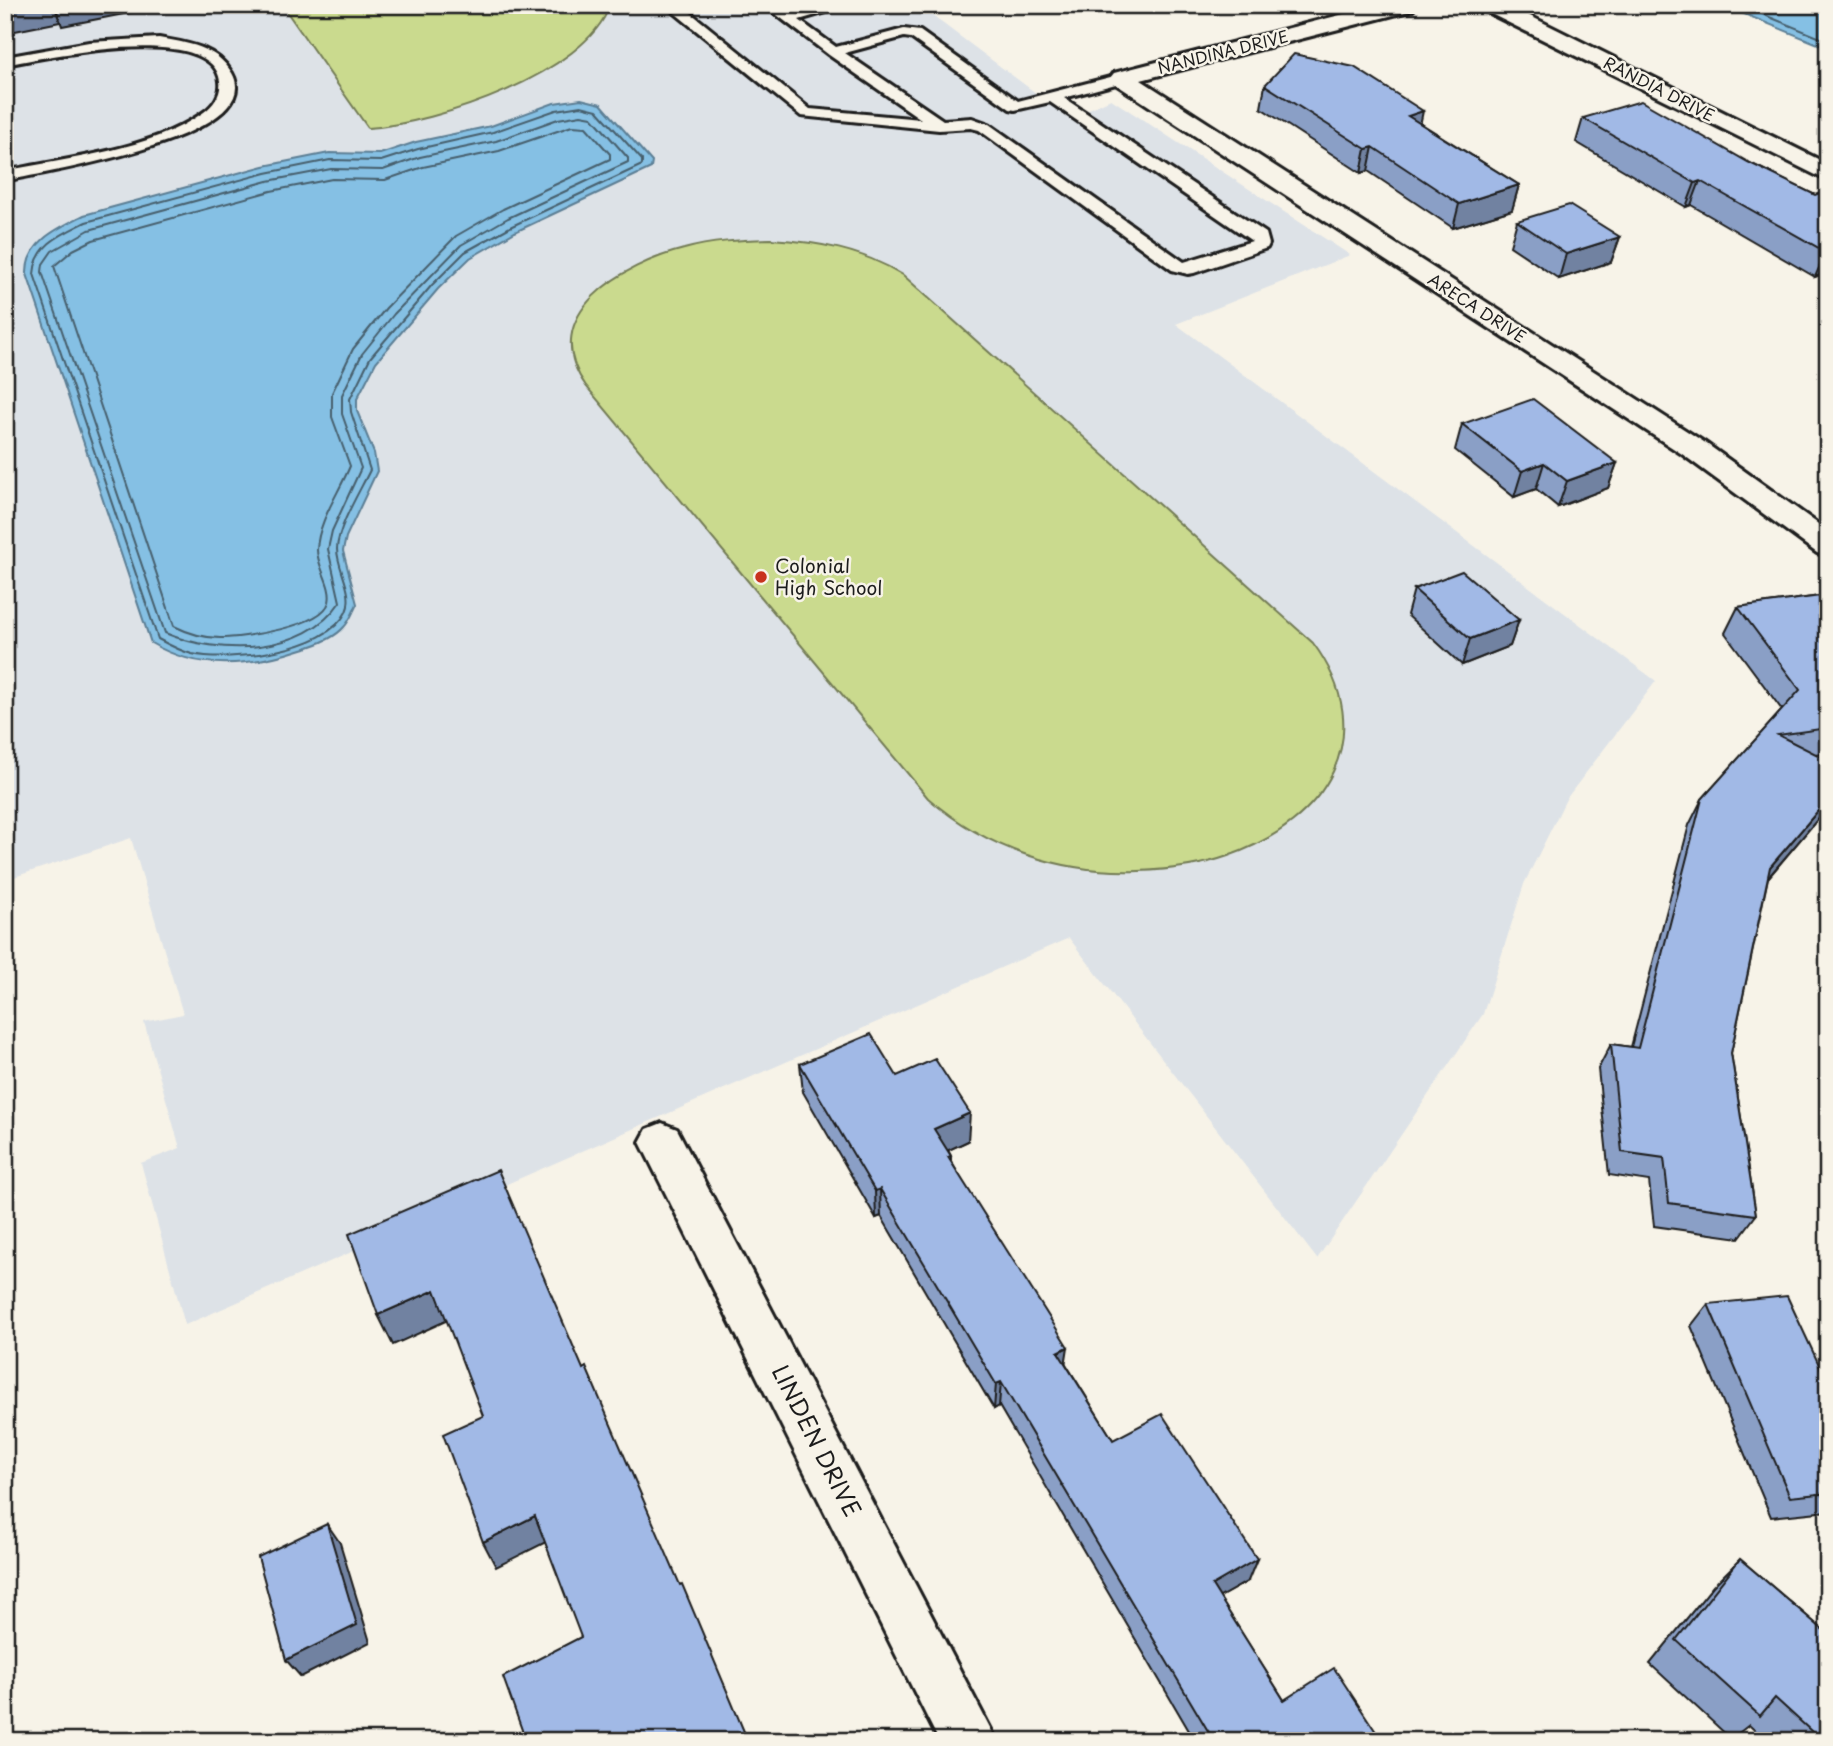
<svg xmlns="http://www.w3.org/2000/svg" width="1833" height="1746" font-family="'Playpen Sans',sans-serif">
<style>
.built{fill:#dde2e7}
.green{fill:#cada8e;stroke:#737b55;stroke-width:2}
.water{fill:#85c0e4;stroke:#5b7e94;stroke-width:2}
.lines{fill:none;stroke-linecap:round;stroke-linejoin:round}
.shore{stroke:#465e6c;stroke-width:2}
.service-casing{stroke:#1c1c1c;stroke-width:6}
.minor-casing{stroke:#1c1c1c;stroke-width:6}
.service{fill:#f7f3e8;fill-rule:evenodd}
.minor{fill:#f7f3e8;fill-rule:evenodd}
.wall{fill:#8a9fc6;stroke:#1c1c1c;stroke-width:2}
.shaded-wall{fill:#7182a1;stroke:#1c1c1c;stroke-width:2}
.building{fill:#a1b9e6;stroke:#1c1c1c;stroke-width:2}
.poi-dot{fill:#c8321e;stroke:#f7f3e8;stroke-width:2.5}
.labels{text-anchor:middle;stroke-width:5;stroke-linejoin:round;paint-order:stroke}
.far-street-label{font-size:16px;fill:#1c1c1c;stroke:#f7f3e8}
.poi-label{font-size:19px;fill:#1c1c1c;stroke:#f7f3e8;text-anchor:start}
.near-street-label{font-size:23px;fill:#1c1c1c;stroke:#f7f3e8}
</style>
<rect width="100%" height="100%" fill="#f7f3e8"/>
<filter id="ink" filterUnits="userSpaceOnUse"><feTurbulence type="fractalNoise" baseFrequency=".0143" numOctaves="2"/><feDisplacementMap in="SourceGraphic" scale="14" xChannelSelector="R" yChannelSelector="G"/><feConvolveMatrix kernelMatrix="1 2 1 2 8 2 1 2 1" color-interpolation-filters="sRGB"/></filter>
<g filter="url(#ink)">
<polygon class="built" points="5,5 949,5 926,11 1069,118 1111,99 1350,255 1176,324 1656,681 1566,799 1524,884 1483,1014 1317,1259 1069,938 185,1325 141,1163 180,1148 144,1022 183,1014 131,838 5,880"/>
<g class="green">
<path d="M282 5H610C586 74 435 124 368 128Z"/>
<path d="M770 239C818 242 861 249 903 275L1313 643C1381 735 1327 822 1228 856 1200 866 1169 870 1139 871 1062 874 986 849 928 798L586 386C535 314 624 264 684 249 712 241 741 240 770 239Z"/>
</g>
<g class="water">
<polygon points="1722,5 1828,5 1828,48"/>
<path d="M581 99 601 104 652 162 651 168 515 232 470 258 438 289 376 362 357 399V411L374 453 377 471 346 537 343 551 357 604C353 612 350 621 344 627 334 639 316 645 302 649 251 666 199 672 151 643L27 274C26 242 58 228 84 215L264 166 329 153 380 154 416 142 491 126 554 103Z"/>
</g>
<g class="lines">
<g class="shore">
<polyline points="1740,5 1828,41"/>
<path d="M581 106 597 110 642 160V165L512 226 465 252 432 285 370 358 350 399 351 412 370 470C360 491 338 526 337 549 337 569 355 593 346 612 327 652 230 662 192 654 180 651 169 645 158 639L34 274C36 244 62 234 86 222L266 173 330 160 381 161 418 149 493 132 556 110Z"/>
<path d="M581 115 592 117 628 158V162L508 218 461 245 394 314 362 354 342 395V414L361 468 332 531 328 549 340 602C305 655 219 656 165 633L42 272 43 264 52 251 89 230 268 181 331 169 383 170 420 157 496 141 558 119Z"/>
<path d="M572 126 586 127 610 154V159L503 209 456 236 386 308 353 349 332 393V417L350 466C339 493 318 521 317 550 317 567 333 586 329 602 322 627 242 638 220 638 204 638 188 633 174 626L54 266 73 250 93 240 271 191 332 179 385 180 423 167 499 151Z"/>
</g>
<g class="service-casing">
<g id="service">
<path d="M665 5H681L810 109 921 119 829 55 764 5H780L791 13 824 5H850L799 20 836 47 904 29 920 31 1018 101 1122 74 1127 75 1129 78 1127 81 1064 98 1266 233 1269 244 1267 248 1194 273 1188 274 1172 270 979 130 971 128 939 130 801 116ZM904 37 911 38 1010 109 1015 110 1050 102 1252 241 1184 262 989 124 972 118 943 120 845 53Z"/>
<path d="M159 38C187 43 216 46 232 73 269 138 40 173 5 181V171C67 158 152 150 204 112 214 105 222 93 220 81 212 21 43 58 5 65V57L89 42Z"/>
</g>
</g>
<g class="minor-casing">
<g id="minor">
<polygon points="1379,5 1416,5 1413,10 1141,80 1704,442 1828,531 1828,556 1817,553 1682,454 1114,83 1110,78 1114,73"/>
<polygon points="1480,5 1508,5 1828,164 1828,181 1483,10"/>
<polygon points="662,1123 677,1129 997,1741 939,1741 640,1142 647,1129"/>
</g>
</g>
<use href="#service" class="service"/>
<use href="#minor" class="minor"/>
</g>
<g class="wall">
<polygon points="1265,85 1420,123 1519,185 1512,210 1453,228 1368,171 1361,173 1261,108"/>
<polygon points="1583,118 1748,162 1815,195 1828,194 1828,272 1815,277 1691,205 1686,207 1576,142"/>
<polygon points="1517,221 1620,237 1611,262 1559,279 1510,246"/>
<polygon points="1462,424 1617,463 1608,488 1558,507 1536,489 1514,497 1455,450"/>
<polygon points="1414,589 1519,620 1510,646 1462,665 1407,615"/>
<polygon points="1828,595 1828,752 1815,754 1828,760 1828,807 1768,878 1731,1053 1756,1215 1739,1238 1654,1226 1649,1181 1609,1175 1598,1069 1611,1044 1631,1047 1689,825 1702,799 1782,710 1725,633 1738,607"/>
<polygon points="800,1064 968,1141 948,1150 951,1156 951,1161 1066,1364 1113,1440 1248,1581 1219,1597 1284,1700 1382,1741 1195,1741 999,1406 994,1409 881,1216 876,1218 803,1092"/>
<polygon points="1708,1304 1828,1384 1828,1511 1771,1517 1691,1326"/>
<polygon points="1740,1559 1822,1629 1828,1621 1828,1741 1766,1741 1749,1725 1731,1739 1650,1664 1713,1586"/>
</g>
<g class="shaded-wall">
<polygon points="5,5 54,5 60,22 5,33"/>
<polygon points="55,5 170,5 62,26"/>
<polygon points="1423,111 1418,135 1408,116"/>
<polygon points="1373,147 1368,171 1361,173 1366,149"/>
<polygon points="1700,181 1691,205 1686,207 1695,183"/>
<polygon points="1519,185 1512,210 1453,228 1459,204"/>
<polygon points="1620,237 1611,262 1559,279 1566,254"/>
<polygon points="1828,251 1828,272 1815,277 1826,252"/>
<polygon points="1544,463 1536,489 1514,497 1522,471"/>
<polygon points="1617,463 1608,488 1558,507 1567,481"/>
<polygon points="1519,620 1510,646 1462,665 1470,639"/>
<polygon points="1828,799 1828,807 1755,893 1770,867"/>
<polygon points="970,1113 968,1141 934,1157 934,1129"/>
<polygon points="880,1189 881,1216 876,1218 875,1191"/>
<polygon points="435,1290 448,1320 393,1345 378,1315"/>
<polygon points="1068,1347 1064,1372 1058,1352"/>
<polygon points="1001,1382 999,1406 994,1409 996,1384"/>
<polygon points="535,1516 546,1542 496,1567 483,1542"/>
<polygon points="327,1524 340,1543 370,1642 301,1677 286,1660"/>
<polygon points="1257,1559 1248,1581 1204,1606 1212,1585"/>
<polygon points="619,1735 622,1741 609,1741"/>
</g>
<g class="building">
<polygon points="1294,54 1354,67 1423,111 1408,116 1519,185 1459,204 1373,147 1366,149 1265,85"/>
<polygon points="1641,101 1748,162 1815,195 1823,192 1828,194 1828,251 1826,252 1700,181 1695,183 1583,118"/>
<polygon points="1569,205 1620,237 1566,254 1517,221"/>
<polygon points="1533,399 1617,463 1567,481 1544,463 1522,471 1462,424"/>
<polygon points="1462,571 1519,620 1470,639 1414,589"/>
<polygon points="1828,595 1828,728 1778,735 1828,760 1828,799 1770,867 1731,1053 1756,1215 1669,1203 1664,1158 1622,1152 1611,1044 1638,1048 1702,799 1800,690 1738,607"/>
<polygon points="871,1034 897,1076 935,1059 970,1113 934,1129 951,1156 948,1157 1068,1347 1058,1352 1113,1440 1162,1414 1257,1559 1212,1585 1284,1700 1334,1668 1382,1741 1214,1741 1001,1382 996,1384 880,1189 875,1191 800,1064"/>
<polygon points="498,1170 583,1369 586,1367 680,1585 682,1584 748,1741 622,1741 619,1735 609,1741 526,1741 503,1677 581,1637 535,1516 483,1542 443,1434 483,1416 435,1290 378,1315 349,1234"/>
<polygon points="1787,1296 1828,1384 1828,1493 1790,1497 1708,1304"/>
<polygon points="327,1524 357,1625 286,1660 258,1557"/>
<polygon points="1740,1559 1828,1634 1828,1741 1822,1741 1775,1698 1760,1716 1676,1640"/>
</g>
</g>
<circle class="poi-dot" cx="761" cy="577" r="7"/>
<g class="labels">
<g class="far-street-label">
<text transform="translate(1223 52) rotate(-14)" y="6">NANDINA DRIVE</text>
<text transform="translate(1659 89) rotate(27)" y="6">RANDIA DRIVE</text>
<text transform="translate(1477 308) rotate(33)" y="6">ARECA DRIVE</text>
</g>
<g class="poi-label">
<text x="775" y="573">Colonial<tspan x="775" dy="22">High School</tspan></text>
</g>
<g class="near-street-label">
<text transform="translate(816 1441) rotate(63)" y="8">LINDEN DRIVE</text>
</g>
</g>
<rect width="1833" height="1746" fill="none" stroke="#f7f3e8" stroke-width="28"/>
<rect x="14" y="14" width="1805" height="1718" fill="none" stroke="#1c1c1c" stroke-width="2.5" filter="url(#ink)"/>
</svg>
